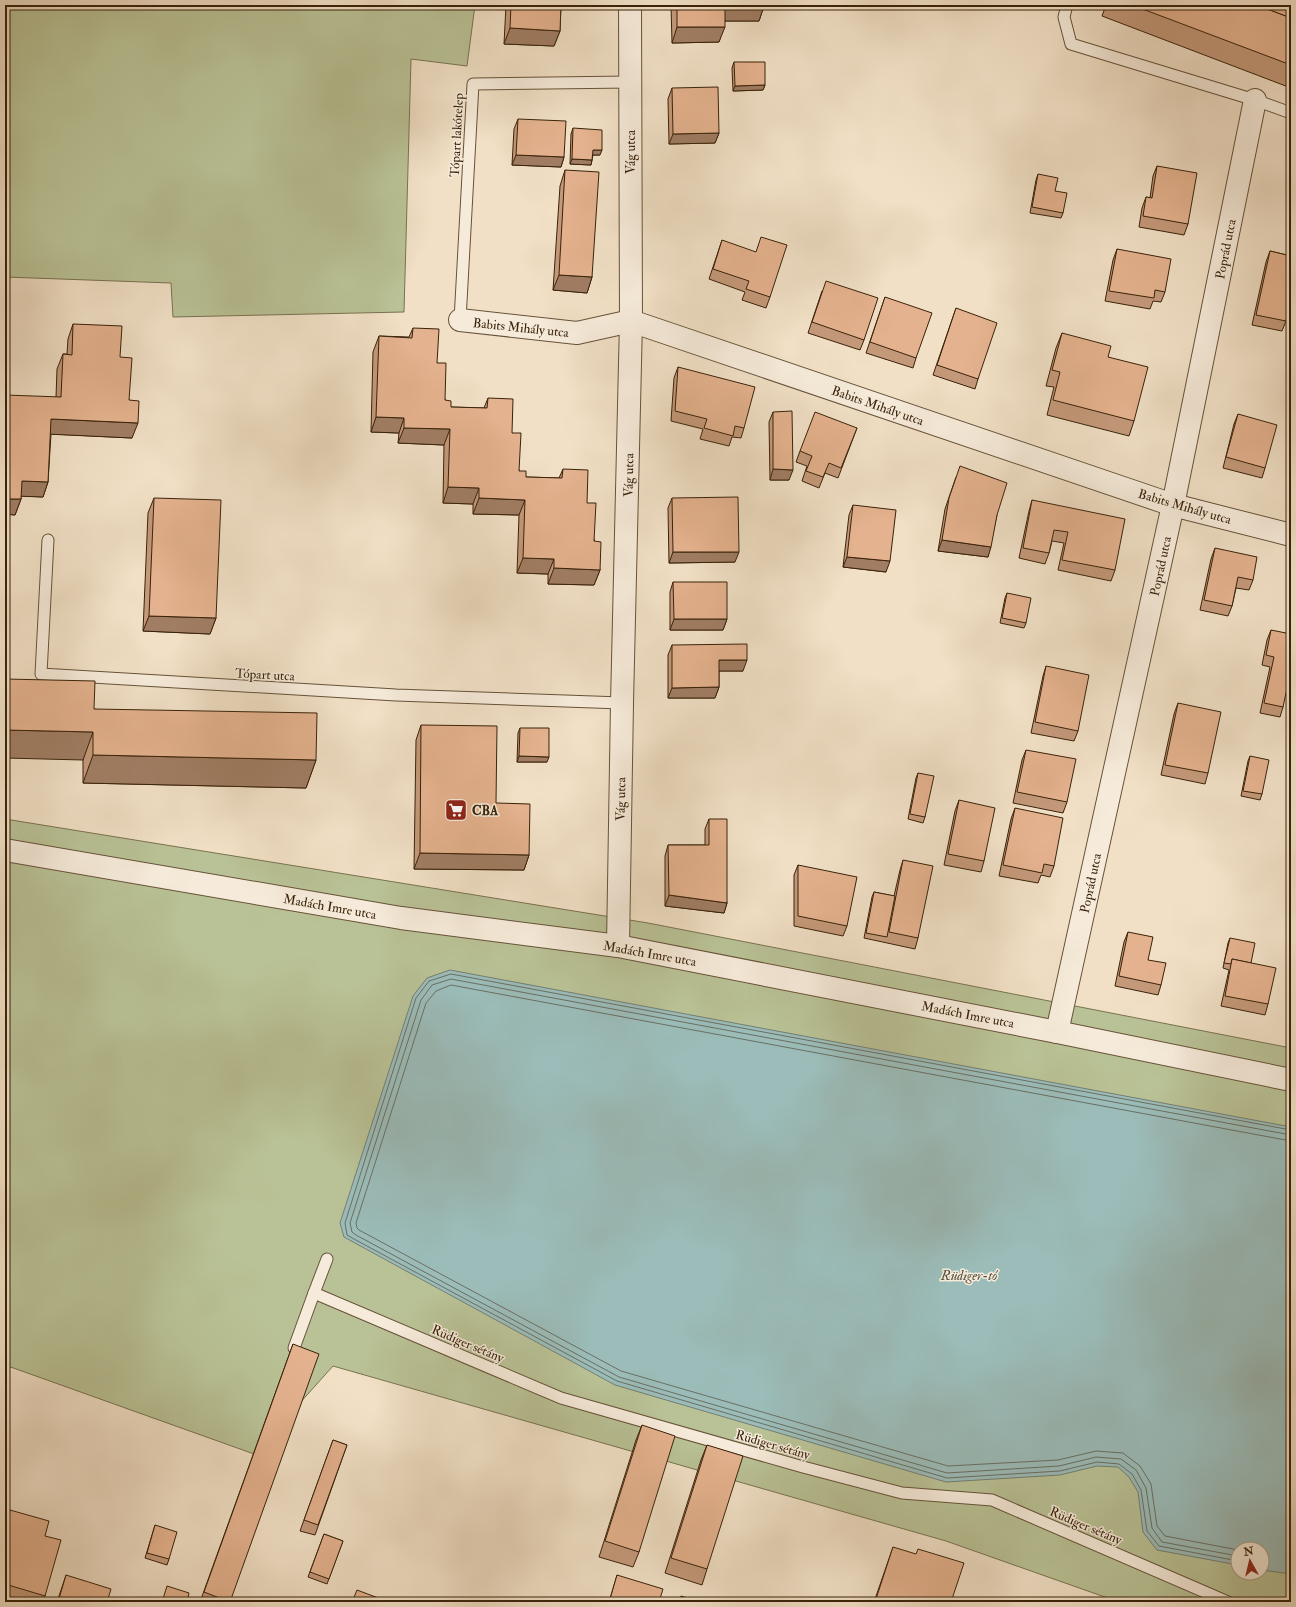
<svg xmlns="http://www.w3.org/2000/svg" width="1296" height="1607" font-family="'IM FELL Double Pica',serif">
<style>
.green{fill:#b9c296;stroke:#797250;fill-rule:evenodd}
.water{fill:#9bbcb9;stroke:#747e73}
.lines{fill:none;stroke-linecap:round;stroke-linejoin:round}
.shore{stroke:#6a6f62;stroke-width:1}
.lane-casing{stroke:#675239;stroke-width:13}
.street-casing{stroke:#675239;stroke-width:24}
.lane{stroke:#f6ebda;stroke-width:11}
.street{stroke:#f6ebda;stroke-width:22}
.wall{fill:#c4997a;stroke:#39220a}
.shaded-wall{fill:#a07d63;stroke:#39220a}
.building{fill:#e4b28e;stroke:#39220a}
.labels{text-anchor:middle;stroke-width:3;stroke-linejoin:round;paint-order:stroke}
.street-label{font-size:13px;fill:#39220a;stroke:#f6ebda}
.poi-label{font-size:13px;font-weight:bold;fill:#39220a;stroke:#f6ebda;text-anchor:start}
.water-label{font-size:14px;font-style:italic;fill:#56503f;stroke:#f6ebda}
</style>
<rect width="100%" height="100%" fill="#f1e0c6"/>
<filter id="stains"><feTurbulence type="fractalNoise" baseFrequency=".005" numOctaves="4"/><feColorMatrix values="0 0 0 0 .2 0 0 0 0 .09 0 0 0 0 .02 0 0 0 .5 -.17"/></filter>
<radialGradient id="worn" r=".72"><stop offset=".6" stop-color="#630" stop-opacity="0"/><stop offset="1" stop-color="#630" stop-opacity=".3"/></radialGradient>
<g class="green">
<polygon points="5,5 475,5 467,66 411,59 404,312 173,317 171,283 5,277"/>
<path d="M5 819 648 923 1291 1048V1602H1119L946 1541 333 1366 254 1454 5 1365ZM1238 1549H1262V1573H1238Z"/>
</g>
<polygon class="water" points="450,970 1291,1127 1291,1574 1262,1570 1262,1549 1238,1549 1238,1565 1157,1550 1143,1532 1138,1492 1129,1477 1118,1467 1097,1466 1060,1475 946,1482 615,1385 344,1237 340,1223 413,996 427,978"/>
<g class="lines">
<g class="shore">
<polyline points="1238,1550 1165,1536 1157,1526 1151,1484 1140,1466 1123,1453 1096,1451 1058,1460 948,1466 621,1371 359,1230 357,1228 356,1223 426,1003 436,991 451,985 1291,1141"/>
<polyline points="1238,1556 1162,1542 1152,1528 1146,1488 1136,1470 1121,1459 1096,1457 1059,1466 947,1473 619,1377 356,1235 352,1232 350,1223 421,1000 432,985 451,979 1291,1135"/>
<polyline points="1238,1561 1159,1546 1147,1531 1141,1490 1132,1474 1119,1464 1097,1462 1060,1471 947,1478 617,1381 354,1239 347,1235 345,1223 416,998 429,981 451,974 1291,1130"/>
</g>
<g class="lane-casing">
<g id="lane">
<polyline points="1067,5 1064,17 1071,44 1255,100 1291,113"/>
<polyline points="460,320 473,84 630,82"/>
<polyline points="48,540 41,674 396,695 622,703"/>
<polyline points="327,1259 314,1293 561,1398 803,1467 902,1493 992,1500 1228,1602"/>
<polyline points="294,1348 314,1293"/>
</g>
</g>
<g class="street-casing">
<g id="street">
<polyline points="460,320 577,333 631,321 1173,505 1291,535"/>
<polyline points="5,850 401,918 618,946 1057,1032 1291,1080"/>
<polyline points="618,946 622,703 631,321 630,5"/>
<polyline points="1057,1032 1173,505 1255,100"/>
</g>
</g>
<use href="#lane" class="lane"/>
<use href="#street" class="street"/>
</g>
<g class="wall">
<polygon points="506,5 561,5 560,31 554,46 504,44"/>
<polygon points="671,5 776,5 775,9 763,9 759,21 725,21 719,42 672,43"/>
<polygon points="1106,5 1291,5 1291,88 1102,16"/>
<polygon points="734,62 765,85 763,90 733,91 732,68"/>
<polygon points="672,88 719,133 715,143 669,144 668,99"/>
<polygon points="518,119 564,157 561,167 512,165 514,129"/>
<polygon points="573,128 600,155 593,155 591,165 570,164 571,134"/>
<polygon points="1157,166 1188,224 1184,235 1139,227 1142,208 1146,197 1150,198 1153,176"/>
<polygon points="565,170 592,277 587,293 553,290 560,186"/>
<polygon points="1038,174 1055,191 1063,213 1061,218 1030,213 1036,180"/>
<polygon points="722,240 770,297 766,308 742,300 745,292 709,279"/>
<polygon points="1117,249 1165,292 1161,302 1153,301 1150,309 1105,301 1113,260"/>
<polygon points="1270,251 1291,256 1291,305 1289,304 1286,321 1282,331 1252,325 1266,262"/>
<polygon points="822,291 864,340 860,350 808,333"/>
<polygon points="885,297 916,358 913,368 866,353"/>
<polygon points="956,308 978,379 975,389 933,375"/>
<polygon points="73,324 120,357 129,400 132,438 51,434 48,482 43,497 21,496 21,499 15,515 5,514 56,397 57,369 63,354 67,354 68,339"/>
<polygon points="413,328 437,363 445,400 451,407 484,408 488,398 512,433 519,471 526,477 559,478 563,469 587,503 600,570 594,585 548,584 548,574 517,573 519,515 473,514 473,504 443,503 444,445 398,443 399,433 371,432 373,352 379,336 409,337"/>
<polygon points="1062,333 1108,357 1134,421 1129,436 1047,415 1054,387 1046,386 1056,348"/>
<polygon points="678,367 744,428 741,438 732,437 729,446 700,439 703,429 671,421 674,378"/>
<polygon points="773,412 789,480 770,480 769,422"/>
<polygon points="1238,414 1265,468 1262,478 1223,468 1234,424"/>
<polygon points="857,428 838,478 825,473 819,488 802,481 807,466 796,462 800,451"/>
<polygon points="956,477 997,515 988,557 938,551 945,509"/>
<polygon points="154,498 216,618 210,634 143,631 148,513"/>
<polygon points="672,498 735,562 669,563 668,508"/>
<polygon points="1032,500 1115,570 1111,581 1058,570 1064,543 1052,541 1049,553 1045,564 1019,558 1029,511"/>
<polygon points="853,505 886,572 843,567 849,515"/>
<polygon points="1215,548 1253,580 1249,590 1236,588 1232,606 1228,616 1200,610 1211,559"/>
<polygon points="673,582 727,619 723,630 670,630 670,592"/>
<polygon points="1007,593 1026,623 1024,628 1000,623 1005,598"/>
<polygon points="1271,630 1283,707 1280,717 1260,713 1270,667 1262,665 1267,640"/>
<polygon points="672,645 743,671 719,671 719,687 715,698 668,698 668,655"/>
<polygon points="1046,666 1078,731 1074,741 1031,733 1043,676"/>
<polygon points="1178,703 1208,773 1205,784 1161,775 1174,714"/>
<polygon points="94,709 316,760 306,788 83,783 83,760"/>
<polygon points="421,725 496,803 529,855 524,870 414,869 416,740"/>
<polygon points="520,728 547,762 517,762 518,733"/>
<polygon points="1026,750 1067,802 1063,813 1013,803 1022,760"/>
<polygon points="1250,756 1262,794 1260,800 1241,796 1248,761"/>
<polygon points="918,773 925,817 923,823 908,819 916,778"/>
<polygon points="959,800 984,861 981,872 944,865 955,811"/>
<polygon points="1015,808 1054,866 1050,877 1041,875 1038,883 999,876 1011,819"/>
<polygon points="709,819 727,903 724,913 665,906 665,856 668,845 705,845 705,829"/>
<polygon points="903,860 918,938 915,949 864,938 872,897 874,892 894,896 900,870"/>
<polygon points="798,865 847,926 843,936 794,926 794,875"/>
<polygon points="1128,932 1148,960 1161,985 1158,995 1115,986 1124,942"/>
<polygon points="1230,938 1251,963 1268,1004 1265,1015 1221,1006 1229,970 1223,968 1228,943"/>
<polygon points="293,1344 230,1602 200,1602"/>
<polygon points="642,1425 639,1552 633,1567 599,1557 636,1440"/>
<polygon points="333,1440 347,1445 315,1535 300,1531"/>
<polygon points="707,1445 707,1569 702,1585 665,1573 701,1460"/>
<polygon points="10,1510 45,1536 45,1596 43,1602 8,1602 5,1601 5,1524"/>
<polygon points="155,1525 169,1559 167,1565 145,1558"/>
<polygon points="324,1534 343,1541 327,1584 308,1577"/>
<polygon points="893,1547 951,1602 874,1602"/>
<polygon points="66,1575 107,1602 57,1602"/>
<polygon points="617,1575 659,1602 609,1602"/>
</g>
<g class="shaded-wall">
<polygon points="761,5 776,5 775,9 763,9 759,21 719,21 725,6"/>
<polygon points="677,27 725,27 719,42 672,43"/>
<polygon points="510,28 560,31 554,46 504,44"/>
<polygon points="765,85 763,90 733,91 735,86"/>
<polygon points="719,133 715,143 669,144 673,134"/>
<polygon points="593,150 602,150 600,155 591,155"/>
<polygon points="516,155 564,157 561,167 512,165"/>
<polygon points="572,159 592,160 591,165 570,164"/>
<polygon points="559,275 592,277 587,293 553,290"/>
<polygon points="376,417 404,418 399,433 371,432"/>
<polygon points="51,419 138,423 132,438 46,434"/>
<polygon points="404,428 450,429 444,445 398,443"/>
<polygon points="773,469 793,470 789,480 770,480"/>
<polygon points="22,481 48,482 43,497 16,496"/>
<polygon points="448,487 479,488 473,504 443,503"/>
<polygon points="479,498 525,500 519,515 473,514"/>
<polygon points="5,499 21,499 15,515 5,514"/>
<polygon points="942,540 991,547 988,557 938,551"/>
<polygon points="673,552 739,552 735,562 669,563"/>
<polygon points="847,557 890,561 886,572 843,567"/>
<polygon points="523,558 554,559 548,574 517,573"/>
<polygon points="554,568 600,570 594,585 548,584"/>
<polygon points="149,616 216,618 210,634 143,631"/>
<polygon points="674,619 727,619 723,630 670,630"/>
<polygon points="719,660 747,660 743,671 715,671"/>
<polygon points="719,687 715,698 668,698 672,688"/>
<polygon points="5,730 93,732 83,760 5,758"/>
<polygon points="93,755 316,760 306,788 83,783"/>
<polygon points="519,756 549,757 547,762 517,762"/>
<polygon points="420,853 529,855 524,870 414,869"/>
<polygon points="669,895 727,903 724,913 665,906"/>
</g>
<g class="building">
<polygon points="511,5 561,5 560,31 510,28"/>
<polygon points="677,5 765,5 725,6 725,27 677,27"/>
<polygon points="1132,5 1257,5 1291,18 1291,65"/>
<polygon points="1257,5 1291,5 1291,18"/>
<polygon points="734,62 765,62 765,85 735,86"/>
<polygon points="718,87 719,133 673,134 672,88"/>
<polygon points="518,119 566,121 564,157 516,155"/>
<polygon points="573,128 602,130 602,150 593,150 592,160 572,159"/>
<polygon points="1157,166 1197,173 1188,224 1143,216 1146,197 1152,198"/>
<polygon points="565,170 599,172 592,277 559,275"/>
<polygon points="1038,174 1058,178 1055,191 1067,193 1063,213 1032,207"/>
<polygon points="761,237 787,245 770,297 746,289 749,281 713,269 722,240 756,252"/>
<polygon points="1117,249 1171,259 1165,292 1155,290 1154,298 1109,291"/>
<polygon points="1270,251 1291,256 1291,296 1286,321 1256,315"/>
<polygon points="826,281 878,298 864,340 812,322"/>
<polygon points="885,297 932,313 916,358 870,342"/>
<polygon points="956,308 997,323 978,379 937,365"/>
<polygon points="73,324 122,326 120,357 132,358 129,400 139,401 138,423 51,419 48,482 22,481 21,499 5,499 5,395 61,397 63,354 72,355"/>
<polygon points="413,328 439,329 437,363 446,363 445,400 451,401 451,407 487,408 488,398 513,399 512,433 521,433 519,471 526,471 526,477 562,478 563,469 588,470 587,503 596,503 594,541 601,542 600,570 554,568 554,559 523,558 525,500 479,498 479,488 448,487 450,429 404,428 404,418 376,417 379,336 412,338"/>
<polygon points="1062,333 1111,346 1108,357 1148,367 1134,421 1053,400 1060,372 1052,370"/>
<polygon points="678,367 755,387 744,428 735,426 733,436 704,428 707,419 675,411"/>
<polygon points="792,411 793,470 773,469 773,412"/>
<polygon points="815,412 857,428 841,468 829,463 823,477 806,471 812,456 800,451"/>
<polygon points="1238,414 1277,425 1265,468 1226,457"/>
<polygon points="960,466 1007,483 997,515 991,547 942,540 949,498"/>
<polygon points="738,497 739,552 673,552 672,498"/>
<polygon points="154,498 221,500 216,618 149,616"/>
<polygon points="1032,500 1125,519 1115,570 1062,560 1068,532 1054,530 1049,553 1023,548"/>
<polygon points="853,505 896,510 890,561 847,557"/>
<polygon points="1215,548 1257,557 1253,580 1238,577 1232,606 1204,600"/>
<polygon points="673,582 727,582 727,619 674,619"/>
<polygon points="1007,593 1031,598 1026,623 1002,618"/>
<polygon points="1271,630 1291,634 1291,670 1283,707 1264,703 1274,657 1266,655"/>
<polygon points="747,644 747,660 719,660 719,687 672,688 672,645"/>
<polygon points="1046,666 1089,675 1078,731 1035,722"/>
<polygon points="5,679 95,681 94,709 317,713 316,760 93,755 93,732 5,730"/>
<polygon points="1178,703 1221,712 1208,773 1165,765"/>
<polygon points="421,725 497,726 496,803 530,804 529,855 420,853"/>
<polygon points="520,728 549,728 549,757 519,756"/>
<polygon points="1026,750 1076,759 1067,802 1017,792"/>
<polygon points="1250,756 1269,760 1262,794 1243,791"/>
<polygon points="918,773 934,776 925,817 910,814"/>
<polygon points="959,800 995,808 984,861 948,854"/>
<polygon points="1015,808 1063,818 1054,866 1044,864 1042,873 1003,865"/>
<polygon points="709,819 727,819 727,903 669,895 668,845 709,845"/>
<polygon points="903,860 933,866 918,938 889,932"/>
<polygon points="798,865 857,877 847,926 798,916"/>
<polygon points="874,892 895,896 887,937 866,933"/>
<polygon points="1128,932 1153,937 1148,960 1166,963 1161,985 1119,976"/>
<polygon points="1230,938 1255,943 1251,963 1232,959 1231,964 1224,963"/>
<polygon points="1232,959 1276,968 1268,1004 1225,996"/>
<polygon points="293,1344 319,1354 230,1602 204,1592"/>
<polygon points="642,1425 675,1436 639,1552 605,1541"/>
<polygon points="333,1440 347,1445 318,1525 304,1520"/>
<polygon points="707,1445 743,1456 707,1569 671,1558"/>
<polygon points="10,1510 49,1521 45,1536 61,1540 45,1596 5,1584 5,1524 6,1524"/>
<polygon points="155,1525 177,1532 169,1559 147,1553"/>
<polygon points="324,1534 343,1541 329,1579 310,1572"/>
<polygon points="893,1547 916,1554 918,1549 964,1563 951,1602 875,1602"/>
<polygon points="66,1575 111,1589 107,1602 58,1602"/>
<polygon points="617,1575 663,1589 659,1602 620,1602 610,1599"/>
<polygon points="167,1586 189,1593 187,1602 162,1602"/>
<polygon points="357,1590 389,1602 352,1602"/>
<polygon points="681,1596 701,1602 679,1602"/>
</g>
<defs>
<g id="supermarket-square" transform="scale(1.15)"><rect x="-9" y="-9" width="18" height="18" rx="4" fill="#8f2418" stroke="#f6ebda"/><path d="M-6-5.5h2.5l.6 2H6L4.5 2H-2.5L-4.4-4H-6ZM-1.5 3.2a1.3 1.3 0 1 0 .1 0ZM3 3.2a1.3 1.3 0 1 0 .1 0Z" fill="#fff"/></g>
</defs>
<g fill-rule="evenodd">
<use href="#supermarket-square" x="456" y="810"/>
</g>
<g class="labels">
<g class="street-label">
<text transform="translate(456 135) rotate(-87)" y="5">Tópart lakótelep</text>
<text transform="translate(630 152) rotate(-90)" y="5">Vág utca</text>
<text transform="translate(1225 249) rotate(-79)" y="5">Poprád utca</text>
<text transform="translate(521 327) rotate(6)" y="5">Babits Mihály utca</text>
<text transform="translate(878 405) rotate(19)" y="5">Babits Mihály utca</text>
<text transform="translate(628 475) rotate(-89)" y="5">Vág utca</text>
<text transform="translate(1185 506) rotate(16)" y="5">Babits Mihály utca</text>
<text transform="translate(1160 566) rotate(-78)" y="5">Poprád utca</text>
<text transform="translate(265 674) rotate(3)" y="5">Tópart utca</text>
<text transform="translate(620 799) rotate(-89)" y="5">Vág utca</text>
<text transform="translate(1090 883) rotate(-78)" y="5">Poprád utca</text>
<text transform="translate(330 906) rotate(10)" y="5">Madách Imre utca</text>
<text transform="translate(650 953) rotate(10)" y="5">Madách Imre utca</text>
<text transform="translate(968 1014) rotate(11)" y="5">Madách Imre utca</text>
<text transform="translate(468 1343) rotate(23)" y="5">Rüdiger sétány</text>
<text transform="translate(773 1444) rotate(16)" y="5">Rüdiger sétány</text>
<text transform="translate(1086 1525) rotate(23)" y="5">Rüdiger sétány</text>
</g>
<g class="poi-label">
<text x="472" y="815">CBA</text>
</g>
<g class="water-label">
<text x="969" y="1280">Rüdiger-tó</text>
</g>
</g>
<rect width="1296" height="1607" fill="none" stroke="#f1e0c6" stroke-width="20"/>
<rect x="6" y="6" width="1284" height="1595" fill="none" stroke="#39220a" stroke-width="2"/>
<rect x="10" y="10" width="1276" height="1587" fill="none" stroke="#39220a"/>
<g transform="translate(1250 1561) rotate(352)"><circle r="19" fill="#f6ebda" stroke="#aa9b87"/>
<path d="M0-3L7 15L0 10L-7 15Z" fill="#8f2418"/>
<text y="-6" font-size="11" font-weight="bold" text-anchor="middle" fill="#39220a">N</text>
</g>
<rect width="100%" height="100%" filter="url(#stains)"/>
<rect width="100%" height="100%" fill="url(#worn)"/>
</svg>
